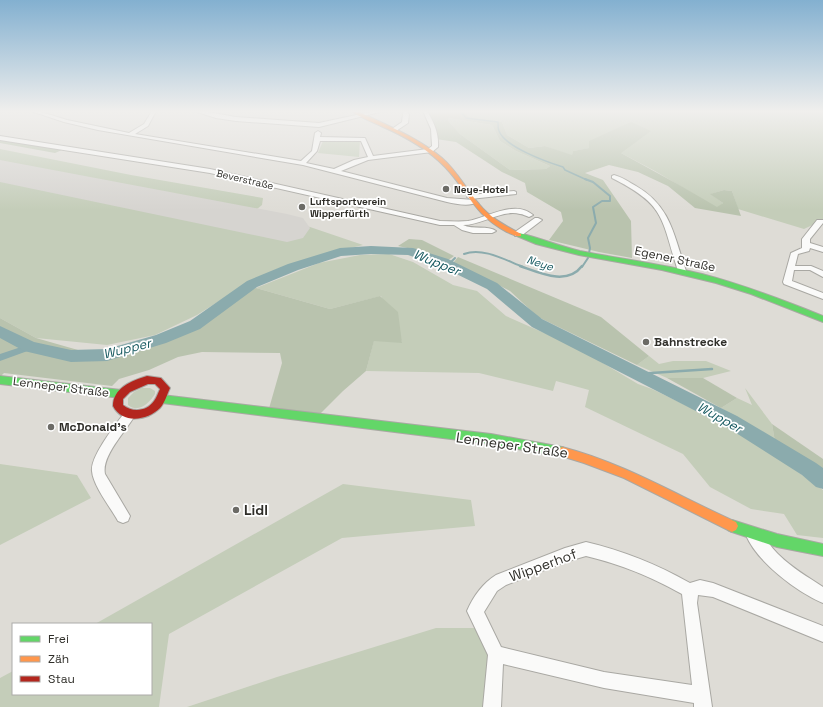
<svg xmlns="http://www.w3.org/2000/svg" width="823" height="707" font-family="'Space Grotesk',sans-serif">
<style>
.green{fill:#c4cdb9}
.forest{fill:#b9c3ae;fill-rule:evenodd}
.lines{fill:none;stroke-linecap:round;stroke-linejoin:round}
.stream-far2{stroke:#8babad;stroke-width:1.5}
.stream-far1{stroke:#8babad;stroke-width:2}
.stream{stroke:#8babad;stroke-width:2.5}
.canal{fill:#8babad;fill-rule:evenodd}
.river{fill:#8babad;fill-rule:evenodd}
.runway{fill:#d6d4d0;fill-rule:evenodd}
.street-casing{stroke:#a9a8a3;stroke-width:2}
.fast-casing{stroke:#a9a8a3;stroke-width:2}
.slow-casing{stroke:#a9a8a3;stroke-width:2}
.jam-casing{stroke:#a9a8a3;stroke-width:2}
.street{fill:#fafaf9;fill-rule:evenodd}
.fast{fill:#63d668;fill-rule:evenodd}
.slow{fill:#ff974d;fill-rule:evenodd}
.jam{fill:#b3261e;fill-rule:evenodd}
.poi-dot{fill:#6c6b66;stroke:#fff;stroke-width:1.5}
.labels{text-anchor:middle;stroke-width:3.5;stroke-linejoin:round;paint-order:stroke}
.far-street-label{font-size:10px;fill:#2f2e29;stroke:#fff}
.far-poi-label{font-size:10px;font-weight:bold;fill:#2f2e29;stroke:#fff;text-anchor:start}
.far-water-label{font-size:11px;font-style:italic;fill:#165960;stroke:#fff}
.street-label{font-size:12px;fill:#2f2e29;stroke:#fff}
.poi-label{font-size:12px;font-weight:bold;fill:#2f2e29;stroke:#fff;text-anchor:start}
.water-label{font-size:13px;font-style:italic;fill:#165960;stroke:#fff}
.near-street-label{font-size:14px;fill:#2f2e29;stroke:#fff}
.near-poi-label{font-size:14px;font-weight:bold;fill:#2f2e29;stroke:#fff;text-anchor:start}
</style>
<rect width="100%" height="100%" fill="#dedcd6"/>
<g class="green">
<polygon points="464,111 823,111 823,220 804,229 738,209 732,191 724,190 711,194 723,203 717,208 655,171 621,153 590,148 573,151 572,156 545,146 529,148 507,135 502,122 470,118"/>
<polygon points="448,118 492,125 500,141 516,151 550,166 546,169 510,170 460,134 449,122"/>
<polygon points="360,140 359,157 318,153 323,141"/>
<polygon points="0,149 131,175 263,198 262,205 257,209 363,245 318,256 277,269 251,281 197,315 155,335 107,345 36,338 0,318"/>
<polygon points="389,254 413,262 453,285 477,291 506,316 576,347 638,384 652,389 710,417 773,454 823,490 823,538 797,535 784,514 751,509 710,487 683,454 585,407 589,390 556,381 553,391 479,373 366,371 374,340 402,342 381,296 330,309 256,288 319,263 360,255"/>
<polygon points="649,356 659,364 673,361 706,361 731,371 703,378 667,378 637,365"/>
<path d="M142 388H150L155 391V394C150 402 139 414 128 405V398L134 392Z"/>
<polygon points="745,388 772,424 775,442 721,408 737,398 752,405"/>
<polygon points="0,464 77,475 91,498 0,545"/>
<polygon points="343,484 471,500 475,526 342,538 169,634 159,707 0,707 0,678 13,671 13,694 151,694 151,624 95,624"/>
<polygon points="436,628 476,628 491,655 487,707 187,707 277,677"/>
</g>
<g class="forest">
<path d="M425 111H464L470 118 502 122 507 135 529 148 545 146 572 155 573 151 589 148V141L631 122 651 131 621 153 681 186 717 207 723 203 710 194 724 190 732 191 741 216 695 208 668 186 638 172 609 165 585 173 603 180 631 221 632 258 599 252 549 240 563 221 561 212 527 192 525 183 502 172 456 142 436 139ZM448 118 492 125 500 141 516 151 550 166 546 169 510 170 460 134 449 122Z"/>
<polygon points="0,138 64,149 55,153 0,143"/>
<polygon points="409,239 422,240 454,256 447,261 421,251 398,246"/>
<polygon points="458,257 601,317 649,356 637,365 538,317 510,291 483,277 453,263"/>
<polygon points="256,288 330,309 380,296 398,312 402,343 374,341 366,371 343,391 314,420 268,412 282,363 280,353 202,352 178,357 149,370 119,379 112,386 4,373 0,377 0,318 36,338 106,358 168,337 202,322 231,298"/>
<polygon points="667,378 703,378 737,398 721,408"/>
<polygon points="772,424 823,459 823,475 775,442"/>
</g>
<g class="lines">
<path class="stream-far2" d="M460 111 466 118 498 122C498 125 498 129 499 131 505 147 547 162 563 167L565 170 587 180"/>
<g class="stream-far1">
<path d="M464 254C483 247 505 260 523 267"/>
<polyline points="448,265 455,258"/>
<polyline points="582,267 588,258 590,248 588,238 596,223 593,207 602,201 610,201 610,196 593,182 585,179"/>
</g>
<g class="stream">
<path d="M520 266C540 273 567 286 582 266"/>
<polyline points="636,374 712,369"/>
</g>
<polygon class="canal" points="30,344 34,347 33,349 0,361 0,354"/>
<polygon class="river" points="371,246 413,248 448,259 497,283 542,319 737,416 816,463 823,468 823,489 816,487 802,475 725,426 532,327 487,289 438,265 408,255 371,254 341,256 298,270 257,287 200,329 166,343 107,361 71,362 24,351 0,338 0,326 34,342 71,350 107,349 156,335 190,321 247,281 288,264 340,248"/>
<polygon class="runway" points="0,160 287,214 303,218 310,228 303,238 287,242 0,182"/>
<g class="street-casing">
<g id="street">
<path d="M31 111H38L67 120 129 133 144 124 152 111H156L148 126 135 134 301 161 312 151 315 133 318 131 321 133 320 137 365 138 373 156 428 149 432 146 431 129 423 111H427C434 122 439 134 438 147L432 152 368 160 341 171 447 198 474 200 477 202C470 207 456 204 447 202L303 165 98 130 64 122ZM320 141H361L368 157 354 160 334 169 306 163 317 151Z"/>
<polygon points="194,111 202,111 236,117 319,123 375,111 384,111 319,127 236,121 216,118"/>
<polygon points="402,111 406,111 409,114 408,123 396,131 392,131 392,129 402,122 403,114"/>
<path d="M0 136 210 169 440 221C449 221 459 222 468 221 487 218 515 199 533 215L529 217C526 216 523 214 520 214 503 209 481 225 463 225 473 230 488 225 496 231L492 233H473L462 230 454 225H440L210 173 0 140Z"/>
<path d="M614 175C622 177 629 182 636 186 671 206 674 236 686 271L685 273 682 274 678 271C661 218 666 205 612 178V176Z"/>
<polygon points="514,191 516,192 516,194 470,199 467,197 470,195"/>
<polygon points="535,218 538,218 542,220 521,236 515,236 515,232"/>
<polygon points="817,220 823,220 823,223 810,239 810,243 823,247 823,252 810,248 809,251 798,254 795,266 811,266 823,271 823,277 810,270 794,270 792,281 823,293 823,299 784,284 783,282 791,253 802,248 802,239"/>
<path d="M129 410 133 412 135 415C127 430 101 456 105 474L130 516 128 521 123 523 118 521C111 508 93 486 92 471 90 457 116 424 125 412Z"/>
<path d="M753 528C762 532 771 548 779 555 792 568 808 577 823 587V603C797 592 757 562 746 535L748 530Z"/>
<path d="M586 542C624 551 656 564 690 583L700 580 713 583 823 626V642L713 597 698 595 697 603 712 707H694V703L604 688 503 664 501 707H483L488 655 467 611C473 597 483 583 496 575L565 548ZM586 556C623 565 649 576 682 594L692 685 604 672 501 647 484 612 497 591 506 585 565 562Z"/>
</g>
</g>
<g class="fast-casing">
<g id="fast">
<path d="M519 233C540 238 559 246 580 251 621 259 662 264 702 274 744 285 783 300 823 316V322L751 294 716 283 662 270 579 255 536 244 517 236V234Z"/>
<polygon points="0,376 121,390 124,391 126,394 124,397 121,398 0,384"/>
<polygon points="162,395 491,434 562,447 566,449 567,452 566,455 562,457 491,444 162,403 159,402 157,399 159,396"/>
<polygon points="732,520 777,534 823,544 823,556 777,547 732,532 728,530 726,526 728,522"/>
</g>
</g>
<g class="slow-casing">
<g id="slow">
<path d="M351 111H357C386 125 417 137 442 158 457 171 466 189 479 204 490 218 506 226 521 234V236C516 237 512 234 507 232 473 214 469 192 445 167 427 148 404 136 381 126 371 121 359 117 351 111Z"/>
<path d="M562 447C624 463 678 496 736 522L738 526 736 530 732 532 624 478 584 463 558 455 557 452 558 449Z"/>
</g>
</g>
<g class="jam-casing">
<path id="jam" d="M147 376 161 378 170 388C167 394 165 403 160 408 148 420 123 425 113 406 113 388 131 381 147 376ZM148 384H155L160 389C158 393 157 397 154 401 147 411 133 413 123 405V399L130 392Z"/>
</g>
<use href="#street" class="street"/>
<use href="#fast" class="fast"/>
<use href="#slow" class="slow"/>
<use href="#jam" class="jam"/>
</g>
<linearGradient id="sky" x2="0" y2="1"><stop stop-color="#83b0d0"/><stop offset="0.53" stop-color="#f0efed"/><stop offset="1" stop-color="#f0efed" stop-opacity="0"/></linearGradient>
<rect width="823" height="210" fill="url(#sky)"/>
<g class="poi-dot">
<circle cx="446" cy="189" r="4"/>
<circle cx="302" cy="207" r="4"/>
<circle cx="646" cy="342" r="4"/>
<circle cx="51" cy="427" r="4"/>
<circle cx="236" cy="510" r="4"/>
</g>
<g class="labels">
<g class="far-street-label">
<text transform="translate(245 179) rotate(13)" y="4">Beverstraße</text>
</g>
<g class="far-poi-label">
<text x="454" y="193">Neye-Hotel</text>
<text x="310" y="205">Luftsportverein<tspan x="310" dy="12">Wipperfürth</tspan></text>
</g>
<g class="far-water-label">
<text transform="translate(540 263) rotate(17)" y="4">Neye</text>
</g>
<g class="street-label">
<text transform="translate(675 259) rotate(12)" y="4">Egener Straße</text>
<text transform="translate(61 387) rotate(7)" y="4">Lenneper Straße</text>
</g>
<g class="poi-label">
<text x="654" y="346">Bahnstrecke</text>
<text x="59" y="431">McDonald's</text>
</g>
<g class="water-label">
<text transform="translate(437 262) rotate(22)" y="5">Wupper</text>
<text transform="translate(127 348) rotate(-14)" y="5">Wupper</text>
<text transform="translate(720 417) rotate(29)" y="5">Wupper</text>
</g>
<g class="near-street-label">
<text transform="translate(512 445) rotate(8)" y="5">Lenneper Straße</text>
<text transform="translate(543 565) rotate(-20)" y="5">Wipperhof</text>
</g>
<g class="near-poi-label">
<text x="244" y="515">Lidl</text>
</g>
</g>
<rect x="12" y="623" width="140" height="72" fill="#ffffff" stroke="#acaba9"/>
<rect x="20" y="636" width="20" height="6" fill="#63d668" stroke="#acaba9"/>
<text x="48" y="643" font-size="12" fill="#2f2e29">Frei</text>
<rect x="20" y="656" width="20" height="6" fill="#ff974d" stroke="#acaba9"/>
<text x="48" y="663" font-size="12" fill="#2f2e29">Zäh</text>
<rect x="20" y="676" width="20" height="6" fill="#b3261e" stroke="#acaba9"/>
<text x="48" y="683" font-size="12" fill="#2f2e29">Stau</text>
</svg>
